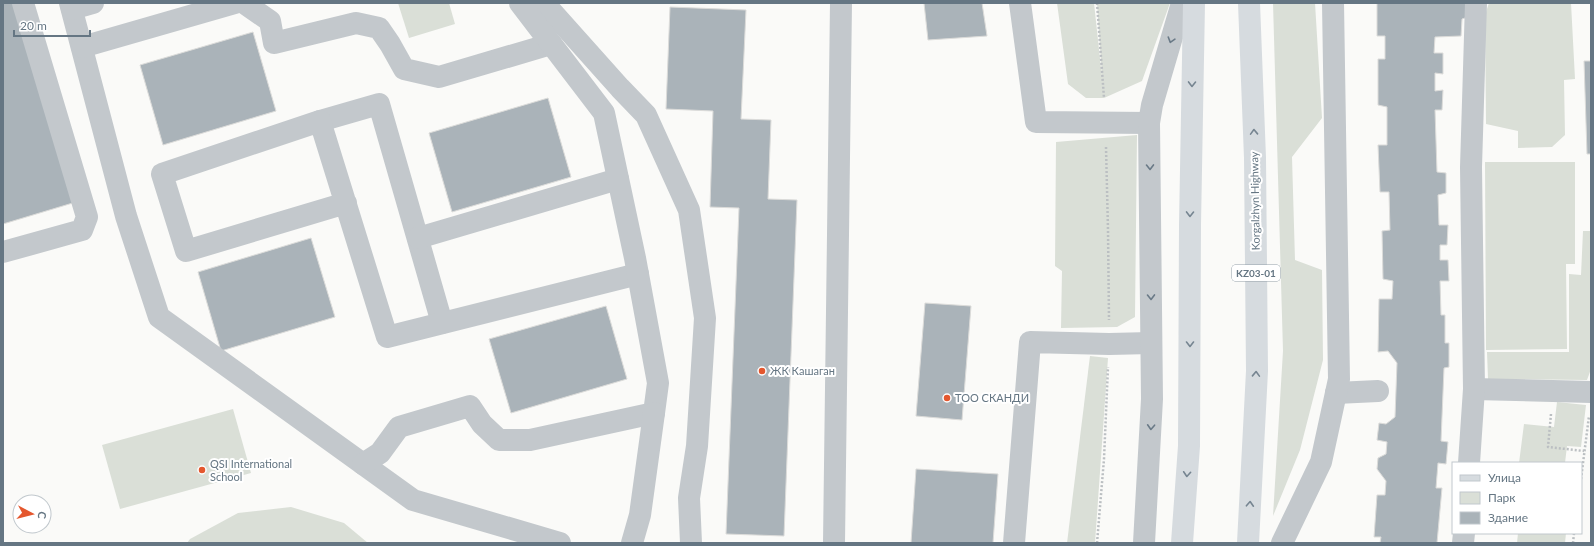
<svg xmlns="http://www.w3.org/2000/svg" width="1594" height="546" font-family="Lato,sans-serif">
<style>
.green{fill:#dadfd7}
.building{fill:#aab3b9;stroke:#dcdcda}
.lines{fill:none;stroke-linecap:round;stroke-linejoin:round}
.path{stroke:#bbbfc2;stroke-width:2.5;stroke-dasharray:2 2;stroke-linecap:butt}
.minor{stroke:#c3c8cc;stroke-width:22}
.major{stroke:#d6dbdf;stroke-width:22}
.oneway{stroke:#6a7a87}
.oneway2{stroke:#768591}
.poi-dot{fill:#e4572e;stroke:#fff;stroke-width:1.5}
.labels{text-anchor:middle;stroke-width:4;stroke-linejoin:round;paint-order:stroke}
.shield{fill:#fff;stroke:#939fa8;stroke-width:1}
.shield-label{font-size:10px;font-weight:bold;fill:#657683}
.street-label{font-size:11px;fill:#657683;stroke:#fff}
.poi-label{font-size:11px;fill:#657683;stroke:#fff;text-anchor:start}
</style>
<rect width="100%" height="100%" fill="#fafaf8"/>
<g class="green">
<polygon points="398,3 449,3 455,24 409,38"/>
<polygon points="1057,3 1094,3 1102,77 1097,3 1170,3 1142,81 1104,98 1086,98 1068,84"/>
<polygon points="1273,3 1315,3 1322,118 1292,157 1295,260 1322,270 1323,360 1300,450 1273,516 1283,351"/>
<polygon points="1489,3 1571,3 1575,79 1564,80 1565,135 1552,147 1518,148 1518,131 1486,124 1485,15"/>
<polygon points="1137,135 1135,317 1117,327 1061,328 1062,271 1055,266 1056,142"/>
<polygon points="1485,162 1575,162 1575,264 1566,264 1567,349 1486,350"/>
<polygon points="1583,231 1591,231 1591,369 1587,380 1488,379 1487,352 1569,352 1569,274 1581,275"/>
<polygon points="1090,356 1108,358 1095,543 1067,543"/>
<polygon points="1557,402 1586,405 1581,447 1567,446 1565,463 1519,463 1524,424 1554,427"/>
<polygon points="233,409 251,473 120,509 102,445"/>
<polygon points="291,507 344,523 368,543 187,543 190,539 238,513"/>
<polygon points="1518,533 1566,533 1565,543 1517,543"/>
</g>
<g class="building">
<polygon points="3,3 17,3 76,202 3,224"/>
<polygon points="924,3 982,3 987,36 928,40"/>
<polygon points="1377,3 1467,3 1468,17 1462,19 1461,36 1435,37 1434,53 1443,53 1443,74 1435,73 1435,91 1443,90 1442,110 1435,110 1437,172 1446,173 1446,193 1438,195 1439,225 1448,225 1447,245 1440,245 1440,260 1448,260 1449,281 1440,281 1441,315 1445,315 1445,343 1449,343 1449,367 1444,368 1441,441 1448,442 1446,464 1438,463 1436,488 1442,488 1437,543 1380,543 1381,537 1374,537 1377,495 1385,495 1386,481 1377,469 1378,458 1386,454 1387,442 1377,440 1379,423 1386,424 1395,417 1397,363 1388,351 1378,352 1379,299 1392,299 1393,281 1383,279 1382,231 1390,230 1389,192 1380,192 1378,145 1387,145 1387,107 1378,105 1378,59 1385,59 1385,36 1377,36"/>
<polygon points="670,7 746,10 741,119 771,120 768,199 797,200 784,536 726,534 739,208 710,207 713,111 666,109"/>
<polygon points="253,32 276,111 163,145 140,65"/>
<polygon points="1584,61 1591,61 1591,154 1587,154"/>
<polygon points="548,98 571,177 452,212 429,133"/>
<polygon points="311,238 335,317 221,351 198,272"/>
<polygon points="925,303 971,306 962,420 916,416"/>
<polygon points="606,306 627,379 511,413 489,339"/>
<polygon points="916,469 998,474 993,543 911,543"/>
</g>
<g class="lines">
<g class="path">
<polyline points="1097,3 1104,98"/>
<polyline points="1106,147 1108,230 1109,320"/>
<polyline points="1551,414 1548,447 1584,451"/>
<polyline points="1581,479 1589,416"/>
<polyline points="1097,543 1104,459 1108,367"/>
<polyline points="1573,543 1574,533"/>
</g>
<g class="minor">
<polyline points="70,3 126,216 159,317 413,500 560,543"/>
<polyline points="244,3 270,21 274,43 356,23 379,28 390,44 404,69 439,77 551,44"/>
<polyline points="544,3 620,88 646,115 689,210 705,318 697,446 689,498 691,543"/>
<polyline points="1020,3 1036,122 1149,123"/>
<polyline points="72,9 93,3"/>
<polyline points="82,47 235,3"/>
<polyline points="320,121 379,104 442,323"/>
<polyline points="346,203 186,251 162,174 320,121 387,337 638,274"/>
<polyline points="418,238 618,179"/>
<polyline points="3,252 82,230 87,217 23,3"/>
<polyline points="1474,389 1591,392"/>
<polyline points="1336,393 1378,391"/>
<polyline points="1469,463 1474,389 1471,167 1476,3"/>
<polyline points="363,464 380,453 399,427 470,406 482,424 499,440 530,440 654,413 658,383 635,258 604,113 520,3"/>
<polyline points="632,543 640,515 654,413"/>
<polyline points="834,543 841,3"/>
<polyline points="1014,543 1030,342 1109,344 1151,343"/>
<polyline points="1144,543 1152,399 1149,123 1152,105 1182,3"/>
<polyline points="1282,543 1321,462 1339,379 1333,3"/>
<polyline points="1463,543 1464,533"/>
</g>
<g class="major">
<polyline points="1182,543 1189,446 1190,225 1194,3"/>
<polyline points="1248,543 1257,371 1255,158 1249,3"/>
</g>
</g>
<defs><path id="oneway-chevron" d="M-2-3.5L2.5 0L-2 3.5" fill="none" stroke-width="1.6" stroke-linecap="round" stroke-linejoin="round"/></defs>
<g class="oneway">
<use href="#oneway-chevron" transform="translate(1171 40) rotate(107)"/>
<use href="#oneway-chevron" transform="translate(1150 167) rotate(89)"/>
<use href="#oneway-chevron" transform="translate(1151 297) rotate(89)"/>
<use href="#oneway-chevron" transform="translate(1151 427) rotate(93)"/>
</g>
<g class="oneway2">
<use href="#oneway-chevron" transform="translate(1192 84) rotate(91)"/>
<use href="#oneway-chevron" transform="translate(1254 132) rotate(-92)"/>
<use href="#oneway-chevron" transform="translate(1190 214) rotate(91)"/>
<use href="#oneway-chevron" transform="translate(1190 344) rotate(90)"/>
<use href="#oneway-chevron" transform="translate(1256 374) rotate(-88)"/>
<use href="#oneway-chevron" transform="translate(1187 474) rotate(94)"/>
<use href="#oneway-chevron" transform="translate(1250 504) rotate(-87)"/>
</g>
<g class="poi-dot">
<circle cx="762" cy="371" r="4"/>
<circle cx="947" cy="398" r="4"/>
<circle cx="202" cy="470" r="4"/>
</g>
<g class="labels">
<rect class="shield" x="1232" y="265" width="48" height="16" rx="3"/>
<g class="shield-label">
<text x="1256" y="277">KZ03-01</text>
</g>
<g class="street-label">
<text transform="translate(1255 201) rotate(-91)" y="4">Korgalzhyn Highway</text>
</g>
<g class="poi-label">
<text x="770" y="375">ЖК Кашаган</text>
<text x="955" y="402">ТОО СКАНДИ</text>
<text x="210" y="468">QSI International<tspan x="210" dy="13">School</tspan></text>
</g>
</g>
<rect width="1594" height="546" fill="none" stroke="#657683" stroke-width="8"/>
<rect x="1452" y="462" width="130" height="72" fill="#ffffff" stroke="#c1c8cd"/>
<rect x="1460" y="475" width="20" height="6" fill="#d6dbdf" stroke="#c1c8cd"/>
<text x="1488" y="482" font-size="12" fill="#657683">Улица</text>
<rect x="1460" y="492" width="20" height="12" fill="#dadfd7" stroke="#c1c8cd"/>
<text x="1488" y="502" font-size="12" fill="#657683">Парк</text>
<rect x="1460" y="512" width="20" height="12" fill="#aab3b9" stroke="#c1c8cd"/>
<text x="1488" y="522" font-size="12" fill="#657683">Здание</text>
<g transform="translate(32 514) rotate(97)"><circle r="19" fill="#ffffff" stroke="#c1c8cd"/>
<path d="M0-3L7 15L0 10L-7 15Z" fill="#e4572e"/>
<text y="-6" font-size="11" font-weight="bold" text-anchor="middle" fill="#657683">С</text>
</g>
<path d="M14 30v6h76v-6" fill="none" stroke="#657683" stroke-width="2"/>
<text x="20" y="30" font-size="12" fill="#657683" stroke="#ffffff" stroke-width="3" paint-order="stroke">20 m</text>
</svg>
